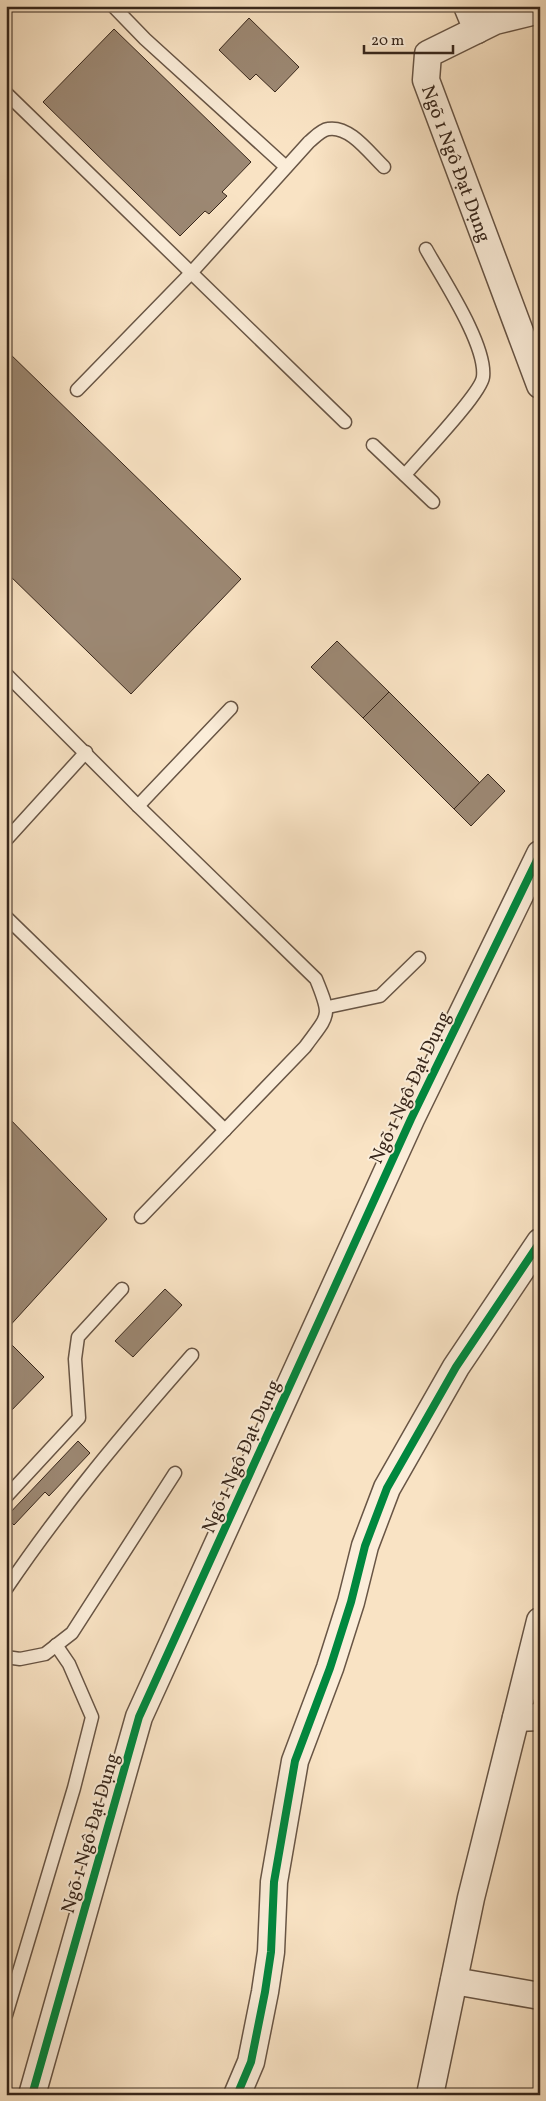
<svg xmlns="http://www.w3.org/2000/svg" width="546" height="2101" font-family="Vollkorn,serif">
<style>
.building{fill:#9c8873;stroke:#37261b}
.lines{fill:none;stroke-linecap:round;stroke-linejoin:round}
.service-casing{stroke:#685545;stroke-width:15}
.minor-casing{stroke:#685545;stroke-width:29}
.service{stroke:#fbedd9;stroke-width:12}
.minor{stroke:#fbedd9;stroke-width:26}
.cycleway-casing{stroke:#fbedd9;stroke-width:11}
.cycleway{stroke:#00873e;stroke-width:8}
.labels{text-anchor:middle;stroke-width:4;stroke-linejoin:round;paint-order:stroke}
.street-label{font-size:19px;fill:#37261b;stroke:#fbedd9}
</style>
<rect width="100%" height="100%" fill="#f9e3c4"/>
<filter id="stains"><feTurbulence type="fractalNoise" baseFrequency=".004" numOctaves="4"/><feColorMatrix values="0 0 0 0 .2 0 0 0 0 .09 0 0 0 0 .02 0 0 0 .5 -.17"/></filter>
<radialGradient id="worn" r=".72"><stop offset=".6" stop-color="#630" stop-opacity="0"/><stop offset="1" stop-color="#630" stop-opacity=".3"/></radialGradient>
<g class="building">
<polygon points="249,18 299,67 275,92 256,74 250,80 219,50"/>
<polygon points="114,29 251,162 222,192 227,196 209,214 205,211 180,236 43,102"/>
<polygon points="6,350 241,579 131,694 6,572"/>
<polygon points="337,641 389,692 363,718 311,667"/>
<polygon points="389,692 480,783 454,809 363,718"/>
<polygon points="488,774 505,791 471,826 454,809"/>
<polygon points="6,1115 107,1219 6,1330"/>
<polygon points="165,1289 182,1305 133,1357 115,1341"/>
<polygon points="6,1339 44,1377 6,1416"/>
<polygon points="78,1441 90,1453 49,1496 45,1492 14,1525 6,1517"/>
</g>
<g class="lines">
<g class="service-casing">
<g id="service">
<polyline points="113,6 145,39 286,167"/>
<polyline points="6,93 345,422"/>
<path d="M77 390 191 273 309 142C314 138 321 130 328 129 350 125 370 154 384 167"/>
<polyline points="373,445 433,502"/>
<path d="M405 475C419 458 481 394 483 377 487 345 442 278 426 249"/>
<path d="M6 674 138 806 316 979C332 1018 329 1014 305 1047L141 1217"/>
<polyline points="138,806 231,708"/>
<polyline points="6,840 86,752"/>
<polyline points="6,917 225,1130"/>
<polyline points="328,1007 380,996 419,958"/>
<polyline points="6,1497 79,1418 75,1359 78,1337 122,1289"/>
<path d="M6 1589C62 1506 126 1430 192 1355"/>
<polyline points="6,1657 20,1659 45,1654 72,1633 175,1473"/>
<polyline points="6,2015 74,1788 92,1717 69,1664 56,1645"/>
</g>
</g>
<g class="minor-casing">
<g id="minor">
<polyline points="467,6 477,30"/>
<path id="s1" d="M540 10 495 21 428 54 426 80 540 385"/>
<polyline points="516,1718 540,1717"/>
<polyline points="454,1981 540,1996"/>
<polyline points="32,2095 139,1717 411,1119 540,854"/>
<polyline points="237,2095 251,2062 265,1992 271,1952 274,1882 295,1761 330,1668 351,1602 365,1546 387,1488 456,1367 540,1242"/>
<polyline points="430,2095 471,1898 540,1621"/>
</g>
</g>
<use href="#service" class="service"/>
<use href="#minor" class="minor"/>
<g class="cycleway-casing">
<g id="cycleway">
<polyline points="32,2095 139,1717 411,1119 540,854"/>
<polyline points="237,2095 251,2062 265,1992 271,1952 274,1882 295,1761 330,1668 351,1602 365,1546 387,1488 456,1367 540,1242"/>
</g>
</g>
<use href="#cycleway" class="cycleway"/>
</g>
<g class="labels">
<g class="street-label">
<text dy="7" stroke="none"><textPath href="#s1" startOffset="236">Ngõ 1 Ngô Đạt Dụng</textPath></text>
<text transform="translate(409 1087) rotate(-65)" y="7">Ngõ 1 Ngô Đạt Dụng</text>
<text transform="translate(240 1456) rotate(-66)" y="7">Ngõ 1 Ngô Đạt Dụng</text>
<text transform="translate(89 1833) rotate(-74)" y="7">Ngõ 1 Ngô Đạt Dụng</text>
</g>
</g>
<rect width="546" height="2101" fill="none" stroke="#f9e3c4" stroke-width="25"/>
<rect x="8" y="8" width="531" height="2086" fill="none" stroke="#37261b" stroke-width="2.5"/>
<rect x="12" y="12" width="521" height="2076" fill="none" stroke="#37261b"/>
<path d="M364 45v8h89v-8" fill="none" stroke="#37261b" stroke-width="2.5"/>
<text x="371" y="45" font-size="15" fill="#37261b" stroke="#fbedd9" stroke-width="4" paint-order="stroke">20 m</text>
<rect width="100%" height="100%" filter="url(#stains)"/>
<rect width="100%" height="100%" fill="url(#worn)"/>
</svg>
